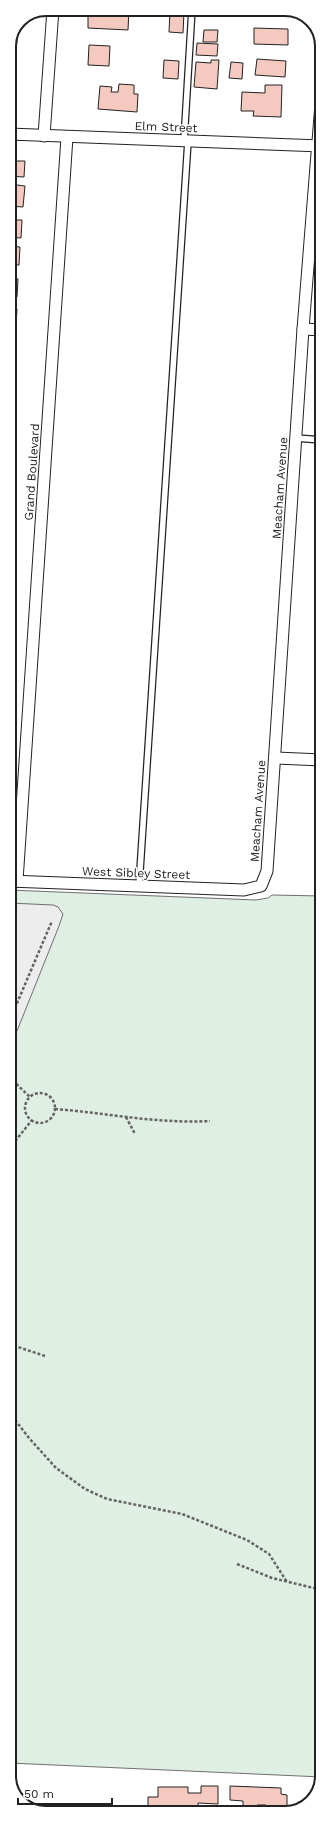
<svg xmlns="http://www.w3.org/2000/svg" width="331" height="1822" font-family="'Work Sans',sans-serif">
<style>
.green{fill:#e0efe3;stroke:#6f6f6f}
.parking{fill:#ededed;stroke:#6f6f6f}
.building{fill:#f3c9c0;stroke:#222}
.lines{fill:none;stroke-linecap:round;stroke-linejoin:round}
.service-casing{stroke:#222;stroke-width:8}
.minor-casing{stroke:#222;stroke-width:13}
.path{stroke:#646464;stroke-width:2.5;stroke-dasharray:3 2;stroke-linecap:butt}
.service{stroke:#fff;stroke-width:5.5}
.minor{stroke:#fff;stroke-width:11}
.labels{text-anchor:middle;stroke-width:3;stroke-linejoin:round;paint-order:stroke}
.street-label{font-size:12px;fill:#222;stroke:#fff}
.rim{fill:none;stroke:#222;stroke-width:2}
</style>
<rect width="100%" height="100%" fill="#fff"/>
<polygon class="green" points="9,890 256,900 268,898 272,895 322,896 322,1777 9,1763"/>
<polygon class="parking" points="9,903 53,905 58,907 63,914 59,926 17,1031 9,1029"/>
<g class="building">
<polygon points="93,9 129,9 128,30 88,28 88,16 92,16"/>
<polygon points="253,9 290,9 290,14"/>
<polygon points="170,11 184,12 183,33 169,32"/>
<polygon points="254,28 288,29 288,45 254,44"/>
<polygon points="16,30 18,30 16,50 9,49"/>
<polygon points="204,30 218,30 217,42 203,42"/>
<polygon points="197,43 218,44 217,56 196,55"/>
<polygon points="89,45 110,46 109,66 88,65"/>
<polygon points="257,59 286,61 285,77 255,75"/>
<polygon points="164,60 179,61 178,79 163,78"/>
<polygon points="211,60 219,60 217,89 194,87 196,62 211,63"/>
<polygon points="231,62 243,63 242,79 229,78"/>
<polygon points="119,84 134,85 134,94 138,94 137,112 98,109 100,86 112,87 111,92 118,92"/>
<polygon points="265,85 282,85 281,117 253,116 254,111 241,111 242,92 265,93"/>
<polygon points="9,161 25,161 24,177 9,176"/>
<polygon points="9,184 25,186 23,207 9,206"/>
<polygon points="9,220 22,220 21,238 9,237"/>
<polygon points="9,246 20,247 19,265 9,265"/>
<polygon points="9,278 18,279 17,297 9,296"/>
<polygon points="9,309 17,309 16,325 9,325"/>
<polygon points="9,355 14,355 13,369 9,369"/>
<polygon points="9,383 12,383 11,402 9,402"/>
<polygon points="9,413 11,413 9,432"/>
<polygon points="9,1087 13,1090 9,1094"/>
<polygon points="9,1112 15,1117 9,1124"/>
<polygon points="201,1786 218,1786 218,1804 198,1803 198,1809 188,1809 188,1813 143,1813 143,1806 148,1806 148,1797 158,1797 158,1787 188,1787 188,1793 201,1793"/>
<polygon points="230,1786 281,1788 281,1794 287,1795 287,1806 302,1806 290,1813 265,1813 266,1805 257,1805 257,1808 243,1807 243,1801 230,1800"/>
<polygon points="25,1803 37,1804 37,1810 52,1811 52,1805 73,1806 73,1813 41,1813 25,1805"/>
</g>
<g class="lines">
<g class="service-casing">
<g id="service">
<polyline points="184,141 192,9"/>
<polyline points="296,438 322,440"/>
<polyline points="139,886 188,141"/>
</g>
</g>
<g class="minor-casing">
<g id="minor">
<polyline points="9,134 322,146"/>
<polyline points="44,136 53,9"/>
<polyline points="303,329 322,330"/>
<polyline points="276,758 322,760"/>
<polyline points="9,881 244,890 261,886 267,871 303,329 322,91"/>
<polyline points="17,881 67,137"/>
</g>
</g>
<g class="path">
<polyline points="9,1022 52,921"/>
<polyline points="9,1077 30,1097"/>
<circle cx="40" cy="1108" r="15"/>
<path d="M55 1109C107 1113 158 1124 210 1121"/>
<polyline points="126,1117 135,1134"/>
<polyline points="9,1149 32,1120"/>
<polyline points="9,1344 45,1356"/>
<polyline points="9,1412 29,1438 56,1468 85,1489 107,1499 182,1514 247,1540 269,1554 287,1582"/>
<polyline points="237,1564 272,1578 322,1590"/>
</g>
<use href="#service" class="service"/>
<use href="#minor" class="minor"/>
</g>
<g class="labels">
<g class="street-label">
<text transform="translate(166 127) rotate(2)" y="4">Elm Street</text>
<text transform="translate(32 472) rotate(-86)" y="4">Grand Boulevard</text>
<text transform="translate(280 488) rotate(-86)" y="4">Meacham Avenue</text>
<text transform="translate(258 811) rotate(-86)" y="4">Meacham Avenue</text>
<text transform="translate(136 873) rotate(2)" y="4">West Sibley Street</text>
</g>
</g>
<path d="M0 0H331V1822H0ZM46 16H285A30 30 0 0 1 315 46V1776A30 30 0 0 1 285 1806H46A30 30 0 0 1 16 1776V46A30 30 0 0 1 46 16Z" fill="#fff" fill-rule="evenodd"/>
<path class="rim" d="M46 16H285A30 30 0 0 1 315 46V1776A30 30 0 0 1 285 1806H46A30 30 0 0 1 16 1776V46A30 30 0 0 1 46 16Z"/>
<path d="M18 1798v6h94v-6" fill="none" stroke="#222222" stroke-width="2"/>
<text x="24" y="1798" font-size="12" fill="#222222" stroke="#ffffff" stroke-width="3" paint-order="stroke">50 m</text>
</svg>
